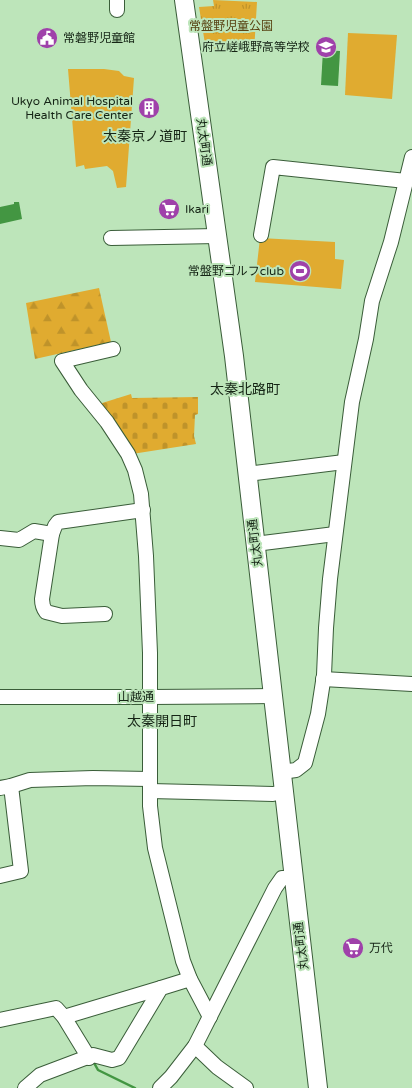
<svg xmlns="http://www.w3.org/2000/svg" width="412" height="1088" font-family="'Varela Round','Noto Sans JP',sans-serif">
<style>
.grass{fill:url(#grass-tufts)}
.forest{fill:url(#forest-firs)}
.cemetery{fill:url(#cemetery-stones)}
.garden{fill:#e0ab30}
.water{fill:#439642}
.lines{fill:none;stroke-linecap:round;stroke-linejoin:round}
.stream{stroke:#439642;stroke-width:2.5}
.minor-casing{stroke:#3a5d39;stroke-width:16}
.major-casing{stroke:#3a5d39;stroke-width:20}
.minor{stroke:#fff;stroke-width:14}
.major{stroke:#fff;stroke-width:18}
.labels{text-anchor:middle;stroke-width:4;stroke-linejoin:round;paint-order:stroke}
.park-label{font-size:12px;fill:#594313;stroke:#bde5ba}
.poi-label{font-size:12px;fill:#152415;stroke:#bde5ba;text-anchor:start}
.street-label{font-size:12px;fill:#152415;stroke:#bde5ba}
.neighbourhood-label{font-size:14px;fill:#152415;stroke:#bde5ba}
</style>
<defs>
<pattern id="grass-tufts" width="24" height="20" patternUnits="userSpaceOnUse" patternTransform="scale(1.25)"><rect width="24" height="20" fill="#e0ab30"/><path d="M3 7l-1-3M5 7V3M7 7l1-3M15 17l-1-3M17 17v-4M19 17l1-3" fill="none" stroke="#bf932a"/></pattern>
<pattern id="forest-firs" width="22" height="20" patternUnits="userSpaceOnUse" patternTransform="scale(1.25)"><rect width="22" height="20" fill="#e0ab30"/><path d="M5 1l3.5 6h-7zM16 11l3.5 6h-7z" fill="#bf932a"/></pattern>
<pattern id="cemetery-stones" width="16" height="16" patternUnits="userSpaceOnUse" patternTransform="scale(1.25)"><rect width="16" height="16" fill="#e0ab30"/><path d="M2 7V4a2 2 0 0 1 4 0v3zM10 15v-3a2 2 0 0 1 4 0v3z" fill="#bf932a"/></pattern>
</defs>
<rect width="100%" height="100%" fill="#bde5ba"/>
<polygon class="grass" points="213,0 257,2 254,52 206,50 199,7 214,6"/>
<polygon class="forest" points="99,288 111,342 35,359 26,303"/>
<polygon class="cemetery" points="131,394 132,398 198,397 198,414 195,415 194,436 196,444 132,454 99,404"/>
<g class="garden">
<polygon points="348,33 397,35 392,99 345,95"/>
<polygon points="68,69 104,69 119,71 124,76 134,78 126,187 117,188 113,171 107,166 85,169 84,165 76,167"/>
<polygon points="260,238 335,242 335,259 344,260 341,289 255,282"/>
</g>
<g class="water">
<polygon points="323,50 340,51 338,86 321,85"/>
<polygon points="14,202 19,202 22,219 0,224 0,207 14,204"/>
</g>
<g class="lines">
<polyline class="stream" points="93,1061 98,1070 135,1088"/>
<g class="minor-casing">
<g id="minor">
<polyline points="117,10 117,0"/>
<polyline points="261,235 273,167 406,181"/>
<polyline points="111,238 217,236"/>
<polyline points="113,349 62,361 81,390 107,422 128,454 135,470 141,494 146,556 150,653 150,806 155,848 183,961 190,979 210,1017"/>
<polyline points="247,474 344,462"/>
<polyline points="0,538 19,540 34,531 52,534"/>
<polyline points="255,544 335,534"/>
<path d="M105 614 62 616 46 612C43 608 42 605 42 599L52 534 55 526 58 522 143 510"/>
<polyline points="323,679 412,684"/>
<polyline points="0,697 150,697 272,696"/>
<polyline points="281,772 296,770 305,763 318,714 324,675 326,628 330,579 352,402 366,339 372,301 391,242 412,157"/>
<polyline points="0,788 11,786 30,780 93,778 149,779"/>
<polyline points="150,791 273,794 283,792"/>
<polyline points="0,876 21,871 11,786"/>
<polyline points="64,1017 161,988"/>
<polyline points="0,1020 56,1008 64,1017 89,1058"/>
<polyline points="195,1046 217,1067 246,1088"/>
<polyline points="25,1088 40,1075 93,1055 112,1060 119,1058 161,988 190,979"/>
<polyline points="160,1088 171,1077 195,1046 275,888 282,878 293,878"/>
</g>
</g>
<g class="major-casing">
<polyline id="major" points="184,0 234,356 318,1088"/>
</g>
<use href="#minor" class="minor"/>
<use href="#major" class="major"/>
</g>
<defs>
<g id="civic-disc" transform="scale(1.125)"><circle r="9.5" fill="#9f41aa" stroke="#bde5ba"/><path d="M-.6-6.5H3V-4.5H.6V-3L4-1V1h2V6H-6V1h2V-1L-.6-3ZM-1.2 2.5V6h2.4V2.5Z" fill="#fff"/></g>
<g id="school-disc" transform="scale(1.125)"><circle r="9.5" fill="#9f41aa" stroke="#bde5ba"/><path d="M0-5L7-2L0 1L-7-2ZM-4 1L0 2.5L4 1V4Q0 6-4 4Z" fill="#fff"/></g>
<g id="building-disc" transform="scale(1.125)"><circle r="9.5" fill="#9f41aa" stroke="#bde5ba"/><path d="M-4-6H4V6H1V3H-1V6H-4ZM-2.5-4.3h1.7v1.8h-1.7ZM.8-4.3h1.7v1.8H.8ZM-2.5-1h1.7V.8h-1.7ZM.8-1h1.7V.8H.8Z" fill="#fff"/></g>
<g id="supermarket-disc" transform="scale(1.125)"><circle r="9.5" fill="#9f41aa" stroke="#bde5ba"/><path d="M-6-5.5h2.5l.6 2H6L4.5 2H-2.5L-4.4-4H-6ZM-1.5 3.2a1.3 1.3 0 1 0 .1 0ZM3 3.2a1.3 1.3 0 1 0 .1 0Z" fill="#fff"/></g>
<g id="stadium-disc" transform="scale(1.125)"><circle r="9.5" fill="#9f41aa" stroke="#bde5ba"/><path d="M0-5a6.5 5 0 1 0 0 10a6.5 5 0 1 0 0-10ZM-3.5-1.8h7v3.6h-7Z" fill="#fff"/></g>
</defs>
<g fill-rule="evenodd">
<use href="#civic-disc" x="47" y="38"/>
<use href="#school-disc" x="326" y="47"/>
<use href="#building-disc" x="149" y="108"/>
<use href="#supermarket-disc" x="169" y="209"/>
<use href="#stadium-disc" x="300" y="271"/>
<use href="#supermarket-disc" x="353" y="948"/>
</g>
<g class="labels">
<g class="park-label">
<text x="231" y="30">常盤野児童公園</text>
</g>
<g class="poi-label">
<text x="63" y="42">常磐野児童館</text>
<text x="310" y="51" text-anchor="end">府立嵯峨野高等学校</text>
<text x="133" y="105" text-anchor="end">Ukyo Animal Hospital<tspan x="133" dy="14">Health Care Center</tspan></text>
<text x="185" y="213">Ikari</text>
<text x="284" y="275" text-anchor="end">常盤野ゴルフclub</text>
<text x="369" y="952">万代</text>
</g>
<g class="street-label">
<text transform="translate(204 142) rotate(82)" y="4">丸太町通</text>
<text transform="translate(255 543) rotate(-97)" y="4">丸太町通</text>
<text x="136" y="701">山越通</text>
<text transform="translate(301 946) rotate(-97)" y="4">丸太町通</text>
</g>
<g class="neighbourhood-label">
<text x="145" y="141">太秦京ノ道町</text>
<text x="245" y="394">太秦北路町</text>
<text x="162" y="726">太秦開日町</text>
</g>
</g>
</svg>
